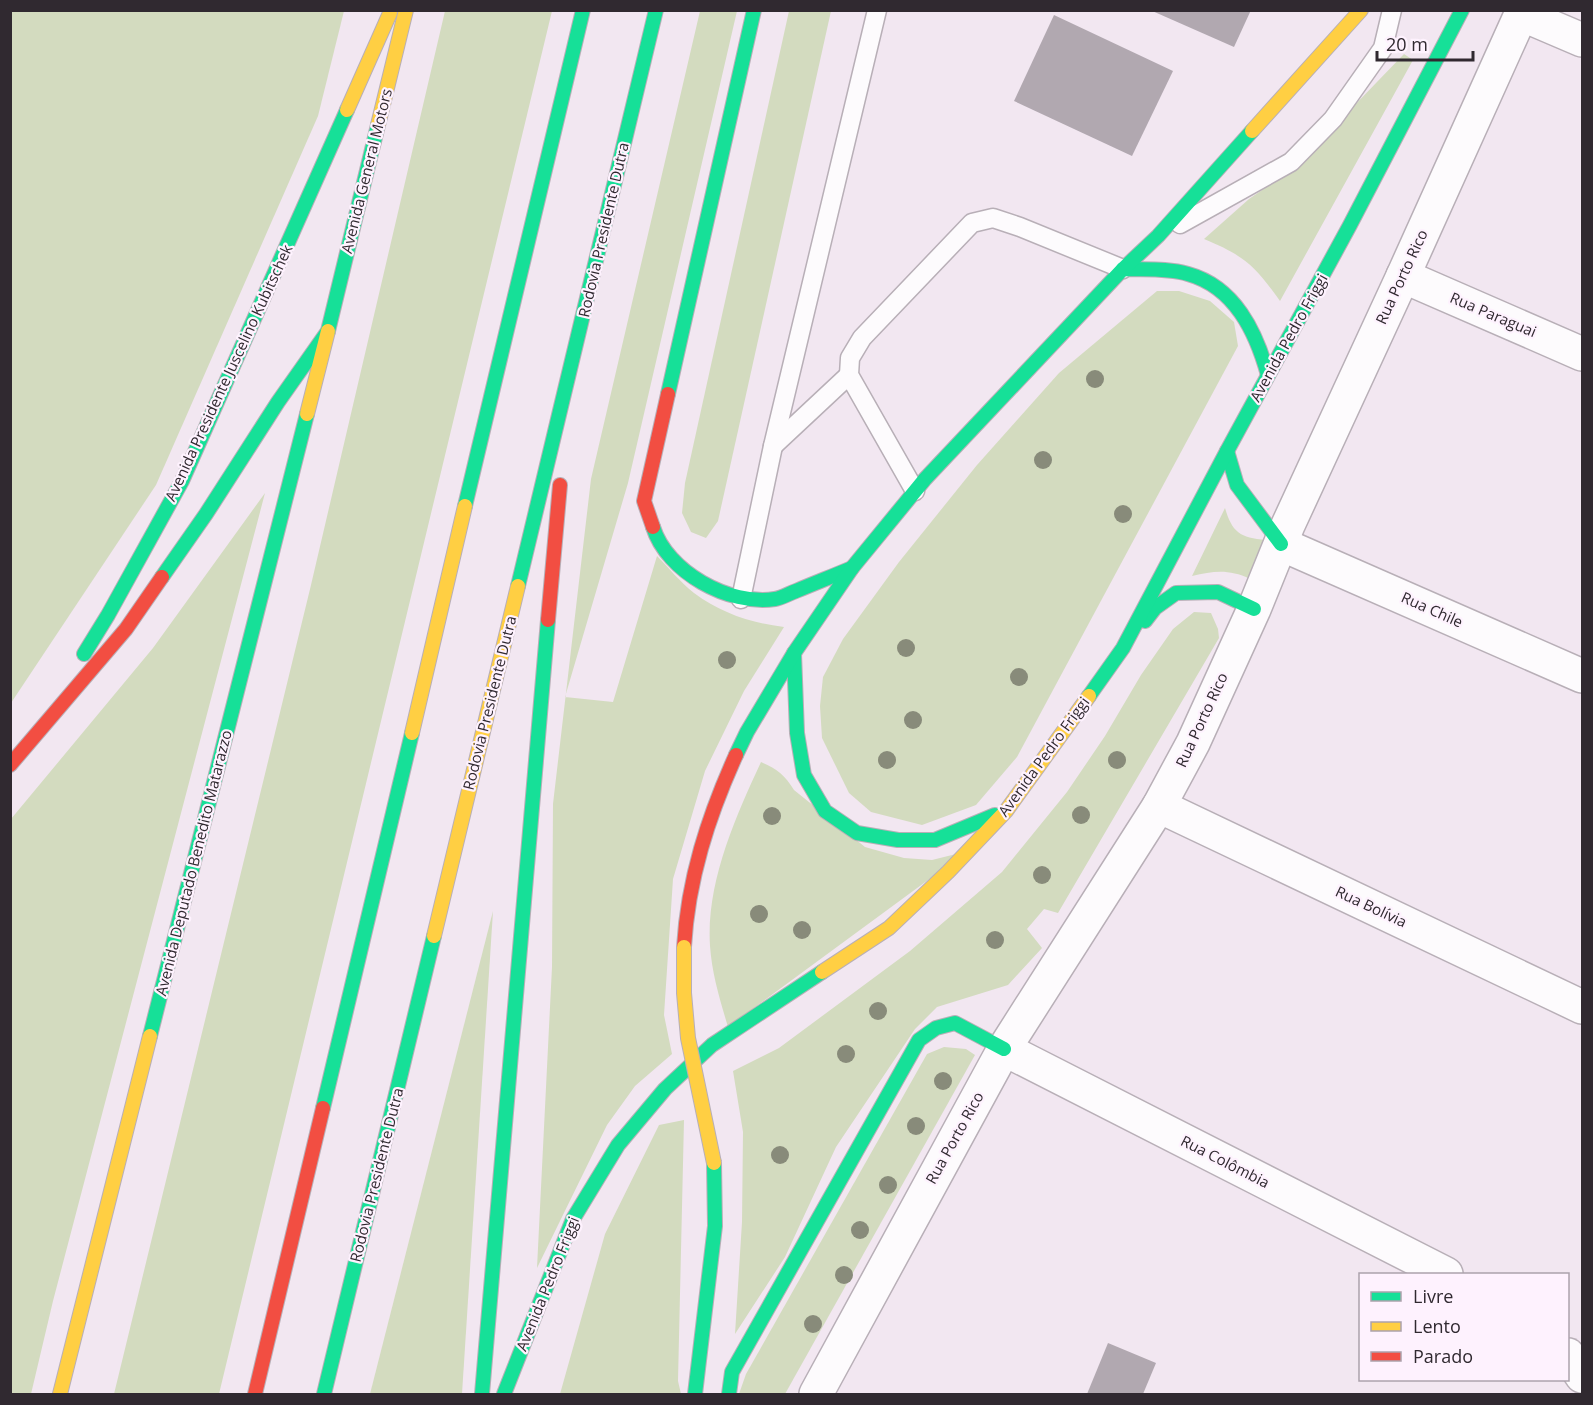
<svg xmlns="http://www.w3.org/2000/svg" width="1593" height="1405" font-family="'Open Sans',sans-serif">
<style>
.green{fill:#d3dbbf}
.building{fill:#b1a8b0}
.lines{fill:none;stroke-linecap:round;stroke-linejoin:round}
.lane-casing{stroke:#b8afb7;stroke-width:21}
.street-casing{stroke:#b8afb7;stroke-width:36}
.fast-casing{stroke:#b8afb7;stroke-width:16}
.slow-casing{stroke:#b8afb7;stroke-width:16}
.jam-casing{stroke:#b8afb7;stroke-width:16}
.lane{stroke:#fdfbfd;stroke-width:18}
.street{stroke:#fdfbfd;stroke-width:33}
.fast{stroke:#16e098;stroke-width:14}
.slow{stroke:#ffcf43;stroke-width:14}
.jam{stroke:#f24e42;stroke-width:14}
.slow-bridge-casing{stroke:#b8afb7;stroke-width:16;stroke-linecap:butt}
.slow-bridge{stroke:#ffcf43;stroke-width:14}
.tree{fill:#888b7a}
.labels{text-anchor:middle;stroke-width:4.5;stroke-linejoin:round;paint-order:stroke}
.street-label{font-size:15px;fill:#302930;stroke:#fef2fe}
</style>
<rect width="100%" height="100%" fill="#f2e7f1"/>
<g class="green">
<polygon points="11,10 344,11 318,116 156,485 11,703"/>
<polygon points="445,11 552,11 219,1394 114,1394 311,585"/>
<path d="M700 11H737L628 483 565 697 613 702 657 556C669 568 680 582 694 593 721 613 751 623 784 627L744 691 705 771 673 879 664 1015 672 1054 635 1086 607 1125 537 1268 552 967 553 804 591 479Z"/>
<polygon points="789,11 831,11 718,521 706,538 691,532 682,513 685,483"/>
<path d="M1404 54 1413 60 1280 301C1255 266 1245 256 1204 239L1249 199 1294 168Z"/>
<polygon points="1157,291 1179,291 1210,301 1234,322 1238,346 1017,757 976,805 922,825 871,812 849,793 822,738 820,706 823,677 843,639 899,562 977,465 1059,373"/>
<polygon points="265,493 53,1301 31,1394 11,1394 11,819 153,648"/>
<path d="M1225 508C1232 532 1240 538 1266 540L1250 579C1229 569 1214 571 1192 576Z"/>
<polygon points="1194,612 1211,613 1218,629 1219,638 1058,913 1044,909 1027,929 1042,948 1008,985 937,1007 915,1029 836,1147 785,1257 735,1334 742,1222 743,1132 733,1071 779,1048 856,991 910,951 1002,872 1067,792 1105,736 1141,675 1173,629"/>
<path d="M761 762C777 769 785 775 794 790L865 847 904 858 932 860 956 854 943 869 728 1027C720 1000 712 974 710 946 706 883 735 818 761 762Z"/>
<polygon points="493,911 462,1394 370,1394"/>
<polygon points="944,1047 966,1049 975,1055 785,1394 739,1394 746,1374 927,1054"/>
<polygon points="684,1120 678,1381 681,1394 560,1394 605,1234 659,1125"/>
</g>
<g class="building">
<polygon points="1150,10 1251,10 1234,47"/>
<polygon points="1054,15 1173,71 1132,156 1014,101"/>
<polygon points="1108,1343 1156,1363 1143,1394 1087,1394"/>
</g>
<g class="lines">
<g class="lane-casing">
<g id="lane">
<polyline points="1180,224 1291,162 1333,119 1383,48 1392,10"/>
<polyline points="773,446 849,375"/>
<polyline points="915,491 849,375 850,358 862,338 972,223 993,218 1020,227 1123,269"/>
<polyline points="741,599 773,446 877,10"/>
</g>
</g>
<g class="street-casing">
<g id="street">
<polyline points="1521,14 1582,40"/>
<polyline points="1403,276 1582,354"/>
<polyline points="1281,544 1582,676"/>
<polyline points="1159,806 1582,1007"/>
<polyline points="1004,1049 1446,1274"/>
<polyline points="1568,1355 1582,1376"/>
<polyline points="816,1394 1004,1049 1159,806 1193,743 1254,609 1288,525 1403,276 1523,10"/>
</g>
</g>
<g class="fast-casing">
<g id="fast">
<path d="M1123 269C1145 270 1167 268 1188 274 1235 287 1256 332 1268 375"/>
<polyline points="668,394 754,10"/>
<polyline points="1227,451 1237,485 1281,544"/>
<polyline points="465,506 583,10"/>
<path d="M653 527C667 572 729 606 775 599 782 598 790 593 796 591 815 583 833 576 852 568"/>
<polyline points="162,577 206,514 278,402 328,331 378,125"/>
<polyline points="518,586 656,10"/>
<polyline points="1145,621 1155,608 1176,593 1218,592 1254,609"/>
<polyline points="794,653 797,733 804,775 825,811 857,833 898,840 935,840 995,815"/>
<polyline points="84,654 108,615 182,481 347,110"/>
<polyline points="1089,696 1123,648 1227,451 1350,225 1462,10"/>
<polyline points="736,755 747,732 794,653 852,568 925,479 1123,269 1158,236 1252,131"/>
<polyline points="150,1036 307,414"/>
<polyline points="323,1108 412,733"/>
<polyline points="324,1394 434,936"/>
<polyline points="482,1394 548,620"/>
<polyline points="504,1394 573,1219 618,1145 665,1089 712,1045 822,972"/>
<polyline points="695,1394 715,1226 714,1163"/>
<polyline points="729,1394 732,1372 919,1040 936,1028 955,1023 1004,1049"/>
</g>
</g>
<g class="slow-casing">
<g id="slow">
<polyline points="347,110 390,13"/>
<polyline points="378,125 406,10"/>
<polyline points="1252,131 1361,10"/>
<polyline points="307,414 328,331"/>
<polyline points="412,733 465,506"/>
<polyline points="434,936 518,586"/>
<polyline points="822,972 889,928 948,872 1006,811 1089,696"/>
<polyline points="60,1394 150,1036"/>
</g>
</g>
<g class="jam-casing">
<g id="jam">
<polyline points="653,527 644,501 668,394"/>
<polyline points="548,620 560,485"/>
<polyline points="10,765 126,629 162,577"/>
<path d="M684 947C688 879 708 817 736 755"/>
<polyline points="255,1394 323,1108"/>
</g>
</g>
<use href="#lane" class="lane"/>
<use href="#street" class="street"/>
<use href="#fast" class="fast"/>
<use href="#slow" class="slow"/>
<use href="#jam" class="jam"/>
<g class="slow-bridge-casing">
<polyline id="slow-bridge" points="684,947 684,993 688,1038 714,1163"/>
</g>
<use href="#slow-bridge" class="slow-bridge"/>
</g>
<g class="tree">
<circle cx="1095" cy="379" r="9"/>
<circle cx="1043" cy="460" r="9"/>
<circle cx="1123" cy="514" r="9"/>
<circle cx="906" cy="648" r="9"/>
<circle cx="727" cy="660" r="9"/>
<circle cx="1019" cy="677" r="9"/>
<circle cx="913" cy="720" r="9"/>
<circle cx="887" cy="760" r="9"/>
<circle cx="1117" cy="760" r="9"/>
<circle cx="1081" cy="815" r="9"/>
<circle cx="772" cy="816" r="9"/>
<circle cx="1042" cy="875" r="9"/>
<circle cx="759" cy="914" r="9"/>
<circle cx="802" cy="930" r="9"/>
<circle cx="995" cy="940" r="9"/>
<circle cx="878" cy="1011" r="9"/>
<circle cx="846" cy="1054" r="9"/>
<circle cx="943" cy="1081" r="9"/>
<circle cx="916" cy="1126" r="9"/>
<circle cx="780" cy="1155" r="9"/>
<circle cx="888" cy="1185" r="9"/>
<circle cx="860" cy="1230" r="9"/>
<circle cx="844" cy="1275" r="9"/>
<circle cx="813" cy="1324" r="9"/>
</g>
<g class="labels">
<g class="street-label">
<text transform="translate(367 171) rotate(-76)" y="5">Avenida General Motors</text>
<text transform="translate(604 230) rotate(-77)" y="5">Rodovia Presidente Dutra</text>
<text transform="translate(1402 277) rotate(-65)" y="5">Rua Porto Rico</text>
<text transform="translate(1493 315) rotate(23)" y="5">Rua Paraguai</text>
<text transform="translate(1289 338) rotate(-61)" y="5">Avenida Pedro Friggi</text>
<text transform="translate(229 373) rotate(-65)" y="5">Avenida Presidente Juscelino Kubitschek</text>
<text transform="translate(1432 610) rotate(24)" y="5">Rua Chile</text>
<text transform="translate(490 703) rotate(-76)" y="5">Rodovia Presidente Dutra</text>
<text transform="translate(1202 720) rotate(-65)" y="5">Rua Porto Rico</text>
<text transform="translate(1044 757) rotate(-54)" y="5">Avenida Pedro Friggi</text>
<text transform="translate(194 863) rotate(-76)" y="5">Avenida Deputado Benedito Matarazzo</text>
<text transform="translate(1371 907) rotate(25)" y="5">Rua Bolívia</text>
<text transform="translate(955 1138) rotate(-61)" y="5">Rua Porto Rico</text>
<text transform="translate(1225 1162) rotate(27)" y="5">Rua Colômbia</text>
<text transform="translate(377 1175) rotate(-76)" y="5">Rodovia Presidente Dutra</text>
<text transform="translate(548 1284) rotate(-68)" y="5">Avenida Pedro Friggi</text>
</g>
</g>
<rect width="1593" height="1405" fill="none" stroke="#302930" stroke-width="24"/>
<rect x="1359" y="1273" width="210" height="108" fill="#fef2fe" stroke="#aca2ac" stroke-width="1.5"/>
<rect x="1371" y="1292" width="30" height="9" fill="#16e098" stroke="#aca2ac" stroke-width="1.5"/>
<text x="1413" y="1303" font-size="18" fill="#302930">Livre</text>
<rect x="1371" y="1322" width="30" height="9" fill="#ffcf43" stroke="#aca2ac" stroke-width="1.5"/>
<text x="1413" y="1333" font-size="18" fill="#302930">Lento</text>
<rect x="1371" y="1352" width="30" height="9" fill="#f24e42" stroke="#aca2ac" stroke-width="1.5"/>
<text x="1413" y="1363" font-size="18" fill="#302930">Parado</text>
<path d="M1377 51v9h96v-9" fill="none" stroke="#302930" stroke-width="3"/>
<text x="1386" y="51" font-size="18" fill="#302930" stroke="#fef2fe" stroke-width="4.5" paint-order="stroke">20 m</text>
</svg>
